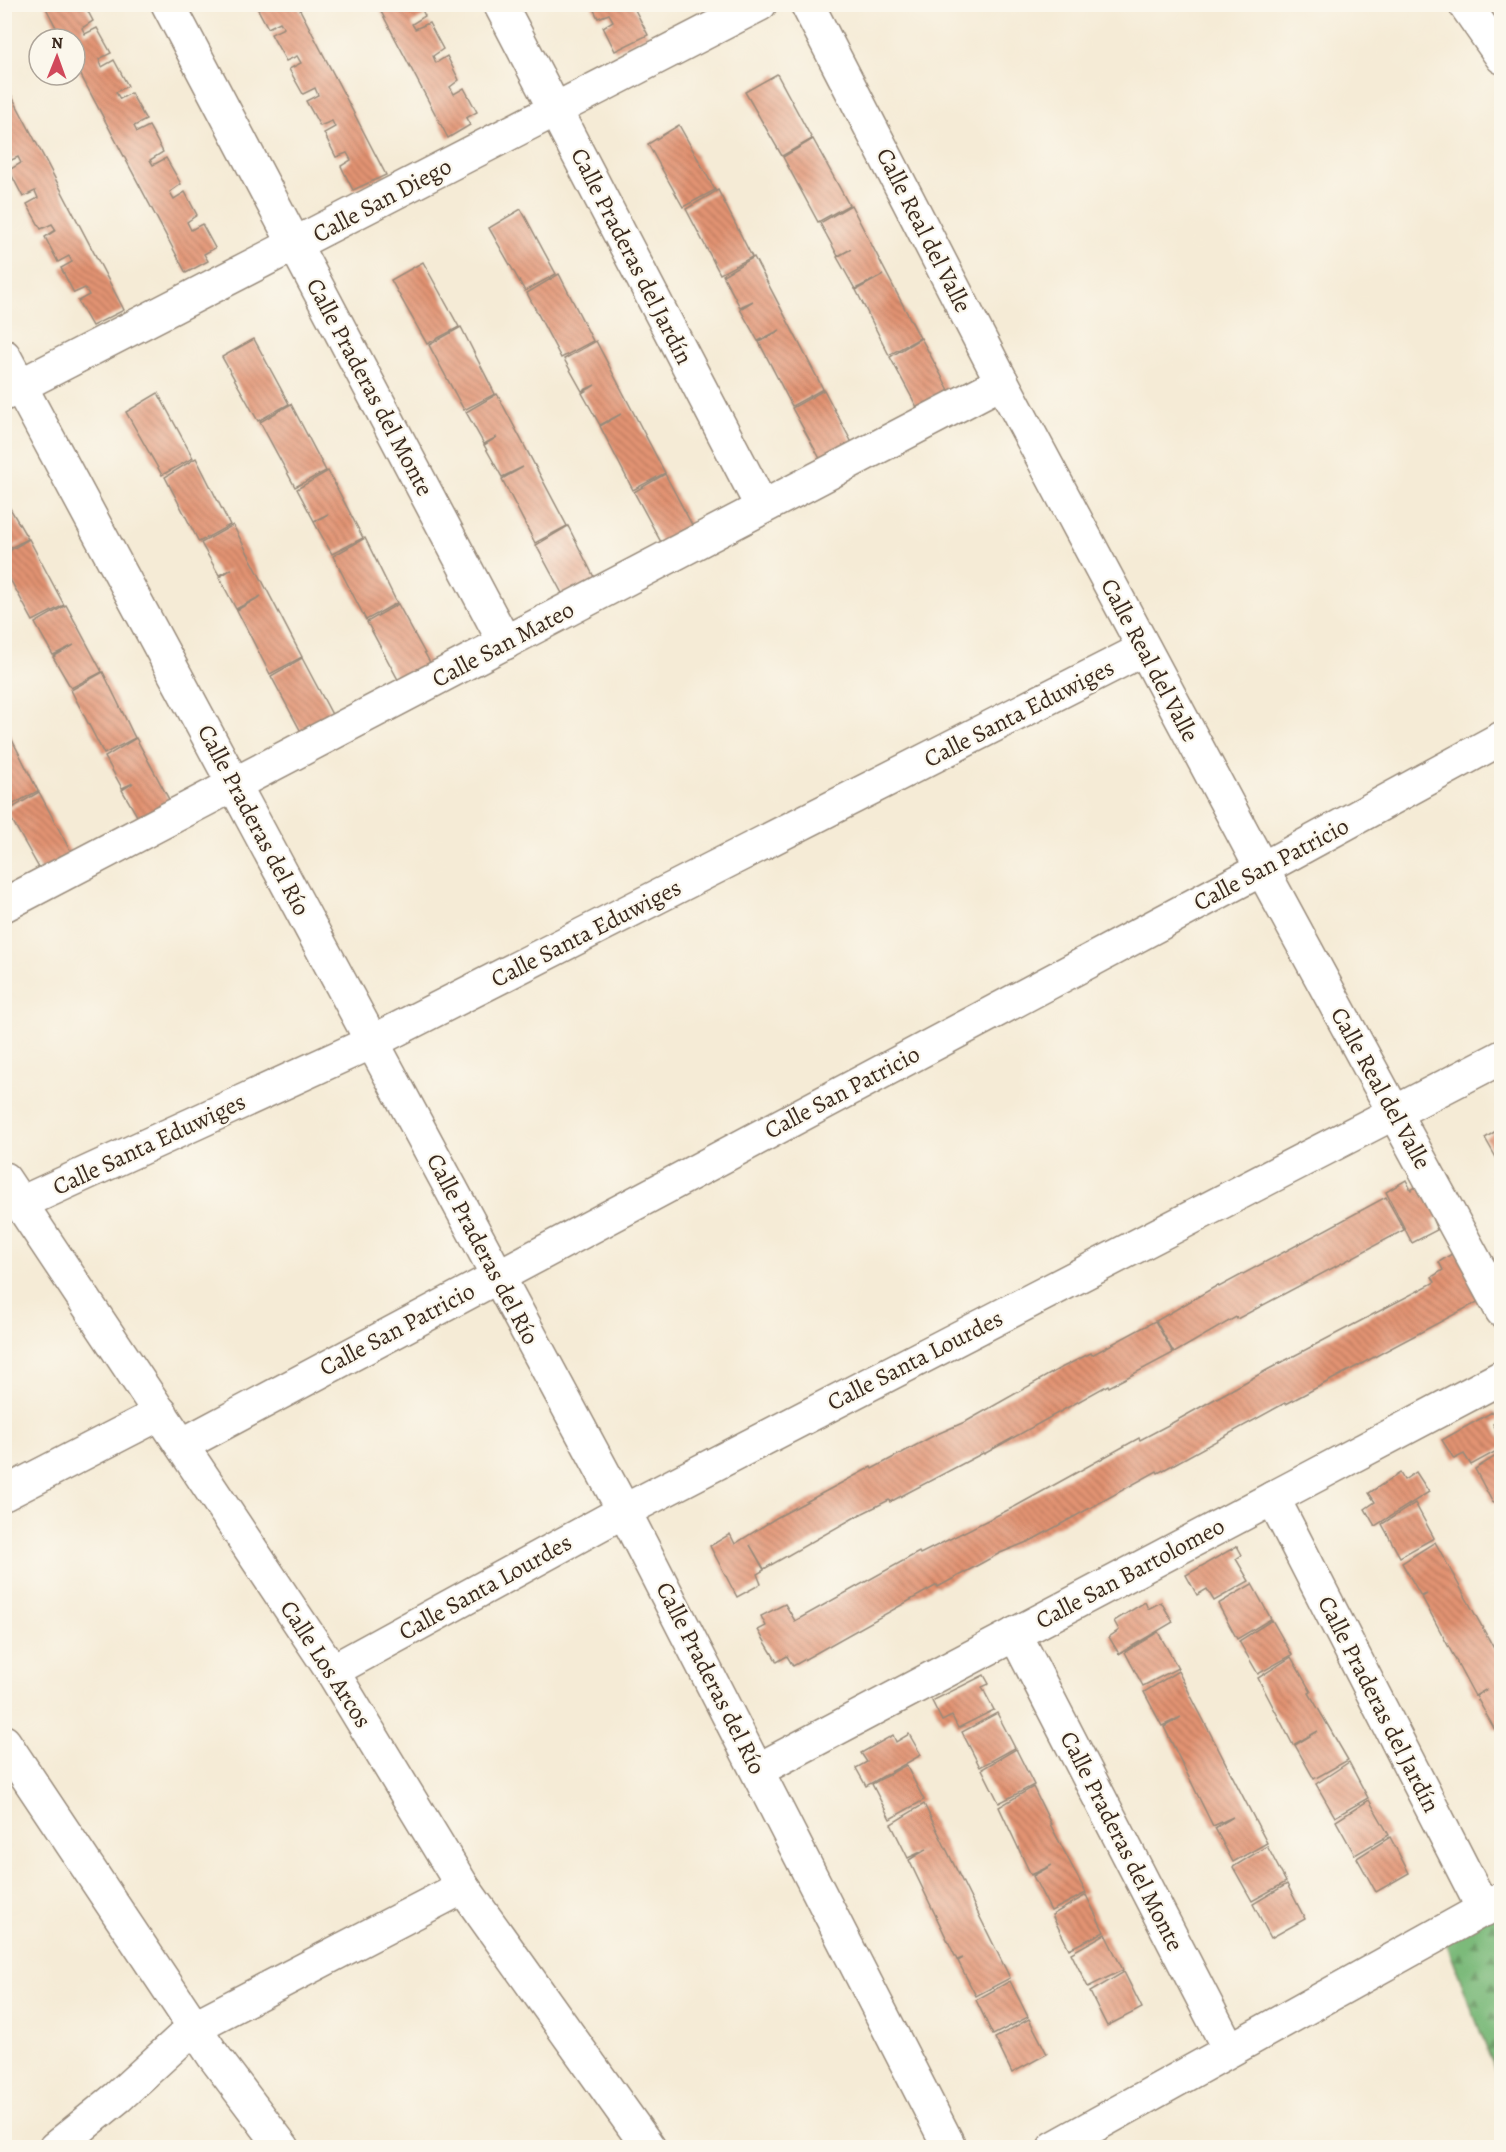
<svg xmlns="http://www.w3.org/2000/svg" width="1506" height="2152" font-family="Alegreya,serif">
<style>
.forest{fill:url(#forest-firs);stroke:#5c724c;stroke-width:1.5}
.building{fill:url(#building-back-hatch)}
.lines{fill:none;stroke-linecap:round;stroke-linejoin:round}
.minor-casing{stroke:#988a7a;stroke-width:36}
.minor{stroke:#fff;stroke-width:33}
.labels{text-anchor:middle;stroke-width:4.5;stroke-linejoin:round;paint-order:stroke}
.street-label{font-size:24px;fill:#3b2a1e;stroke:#fbf7ec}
</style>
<defs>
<pattern id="forest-firs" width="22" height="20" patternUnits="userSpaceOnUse" patternTransform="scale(1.5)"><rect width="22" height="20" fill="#7cba7a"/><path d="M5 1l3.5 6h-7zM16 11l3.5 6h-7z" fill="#679763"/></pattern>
<pattern id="building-back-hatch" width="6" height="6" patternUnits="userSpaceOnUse" patternTransform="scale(1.5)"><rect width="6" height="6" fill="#e29372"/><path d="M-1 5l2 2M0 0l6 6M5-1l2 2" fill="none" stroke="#b8785d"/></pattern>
</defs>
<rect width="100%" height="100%" fill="#fbf7ec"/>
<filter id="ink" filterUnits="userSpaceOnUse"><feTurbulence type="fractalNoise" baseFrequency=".0167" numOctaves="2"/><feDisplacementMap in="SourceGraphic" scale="12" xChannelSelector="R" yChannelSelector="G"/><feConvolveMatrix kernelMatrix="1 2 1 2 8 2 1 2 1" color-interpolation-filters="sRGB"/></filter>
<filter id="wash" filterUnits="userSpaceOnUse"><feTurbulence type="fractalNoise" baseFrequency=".008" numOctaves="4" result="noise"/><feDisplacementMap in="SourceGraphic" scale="24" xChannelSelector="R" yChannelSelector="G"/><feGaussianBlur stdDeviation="1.35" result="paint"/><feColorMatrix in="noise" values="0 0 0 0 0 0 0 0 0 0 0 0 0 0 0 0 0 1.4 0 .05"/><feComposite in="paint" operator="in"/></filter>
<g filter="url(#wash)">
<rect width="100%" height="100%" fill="#f5ebd6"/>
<polygon class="forest" points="1501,1887 1501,2086 1445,1939"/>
<g id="blocks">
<g class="building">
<polygon points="44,4 84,4 93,21 82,28 85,34 97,28 111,53 99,59 102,67 114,60 128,86 116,92 120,99 131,93 146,120 134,126 137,132 149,126 163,152 150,160 153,165 166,158 181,184 170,192 174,199 185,192 197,215 187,222 191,230 202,224 215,248 204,254 208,261 186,273 75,64 75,39 62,39"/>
<polygon points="255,4 297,4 386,175 353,190 341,166 351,160 347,153 336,157 324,133 335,127 332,121 320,126 306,101 318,95 315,88 303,94 289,69 301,63 297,56 286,61 271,34 284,28 280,22 268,28"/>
<polygon points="377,4 419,4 425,16 412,24 415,29 429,23 443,49 433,56 436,63 447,56 459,80 450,87 454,94 464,88 477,112 466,118 470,125 448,138"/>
<polygon points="591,4 632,4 648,35 615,51 603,27 613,21 609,14 598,18"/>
<polygon points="777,74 812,139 782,156 745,92"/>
<polygon points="5,83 124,310 92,326 78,301 89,295 85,288 74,293 61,268 72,262 69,256 58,262 45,237 56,230 52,224 41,229 27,204 38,198 35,191 23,197 9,170 21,163 18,157 5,163"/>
<polygon points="679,125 715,190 683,207 648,144"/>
<polygon points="813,139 849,205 818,222 783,157"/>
<polygon points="718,190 752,257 720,274 686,209"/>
<polygon points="851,205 920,338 889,355 856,290 883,275 855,289 837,257 851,249 838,256 820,223"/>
<polygon points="521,209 556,274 525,291 489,228"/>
<polygon points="754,257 823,389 792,406 759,342 780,330 758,341 740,309 753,301 740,307 723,275"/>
<polygon points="423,262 459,327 427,344 391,280"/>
<polygon points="559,274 593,341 561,358 527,293"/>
<polygon points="461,327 495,394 464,410 429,345"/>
<polygon points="921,338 957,405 925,422 890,357"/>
<polygon points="254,339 289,404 258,421 222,357"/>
<polygon points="596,341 665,473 633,490 600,426 621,414 600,425 582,393 595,385 582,391 564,359"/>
<polygon points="824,390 859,456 828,473 792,408"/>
<polygon points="158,393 193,458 162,475 126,412"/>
<polygon points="497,394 567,526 535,543 502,479 523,467 502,477 484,445 497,437 484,444 466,412"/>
<polygon points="291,404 326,471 295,487 260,422"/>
<polygon points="196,458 230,525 199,542 165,477"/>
<polygon points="328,471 363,538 332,554 314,522 328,514 314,521 297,489"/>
<polygon points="665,474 700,540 669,557 634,492"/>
<polygon points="4,498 28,539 4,551"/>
<polygon points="233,525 302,657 270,674 237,610 261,596 236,609 219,577 232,569 219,575 201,543"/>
<polygon points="568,526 602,593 571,610 536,545"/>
<polygon points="365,538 397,603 366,620 333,556"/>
<polygon points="29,539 64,605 33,621 4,568 4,554"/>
<polygon points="398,604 434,670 402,687 367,622"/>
<polygon points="66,605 102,672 71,688 53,657 74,645 53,655 35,623"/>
<polygon points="302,658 337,724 306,741 271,676"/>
<polygon points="103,672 135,738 104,754 71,690"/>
<polygon points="4,724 38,791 6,808 4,805"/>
<polygon points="136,738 172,805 140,821 122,790 133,783 122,788 105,757"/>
<polygon points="39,792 74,858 43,875 7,811"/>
<polygon points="1502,1127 1502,1168 1485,1138"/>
<polygon points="1406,1180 1411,1190 1421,1184 1439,1216 1433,1220 1437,1230 1412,1243 1386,1192"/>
<polygon points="1386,1197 1404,1230 1237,1319 1236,1317 1174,1353 1156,1321 1218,1285 1219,1287"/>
<polygon points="1461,1248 1487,1297 1286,1404 1285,1403 1158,1473 1157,1471 1032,1540 1000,1553 938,1587 937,1585 793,1666 787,1656 777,1662 758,1630 766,1626 761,1616 785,1604 795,1621 919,1552 920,1554 1016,1506 1139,1438 1140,1440 1172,1423 1267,1370 1435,1282 1432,1277 1443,1270 1439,1262"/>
<polygon points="1155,1321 1173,1353 1109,1387 1108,1385 984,1454 983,1453 890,1502 889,1500 857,1516 764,1569 750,1545 764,1570 757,1574 761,1584 737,1597 710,1546 730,1534 735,1544 776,1518 871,1467 872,1469 935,1435 967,1421 1059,1369 1091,1353 1092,1355"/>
<polygon points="1494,1411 1499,1420 1493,1424 1502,1439 1502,1448 1471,1465 1464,1454 1454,1459 1442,1440"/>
<polygon points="1502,1452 1502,1498 1493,1503 1475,1469"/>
<polygon points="1416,1472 1429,1492 1375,1526 1365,1509 1375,1502 1369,1493 1400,1473 1404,1480"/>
<polygon points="1415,1503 1434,1538 1400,1557 1382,1524"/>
<polygon points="1435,1542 1502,1663 1502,1727 1495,1730 1476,1696 1487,1689 1475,1696 1422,1597 1427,1594 1421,1596 1402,1563"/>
<polygon points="1237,1546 1242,1555 1236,1559 1249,1581 1214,1601 1207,1589 1197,1595 1186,1575"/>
<polygon points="1252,1584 1271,1619 1237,1639 1218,1604"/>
<polygon points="1145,1602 1148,1609 1161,1602 1173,1622 1119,1654 1109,1637 1119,1630 1114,1621"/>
<polygon points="1272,1620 1292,1655 1258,1674 1239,1641"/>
<polygon points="1158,1632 1178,1668 1143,1686 1125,1652"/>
<polygon points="1291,1657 1311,1692 1309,1693 1348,1760 1314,1779 1295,1745 1318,1731 1293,1745 1258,1678"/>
<polygon points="1178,1671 1267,1843 1233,1862 1215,1828 1233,1817 1213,1826 1164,1727 1181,1717 1162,1726 1144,1692"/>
<polygon points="984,1675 989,1684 982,1687 994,1710 958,1728 952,1716 942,1721 932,1701"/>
<polygon points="997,1713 1015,1748 980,1767 962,1732"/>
<polygon points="909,1734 921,1755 866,1786 856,1768 867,1762 861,1753 893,1735 896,1742"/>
<polygon points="1016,1749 1034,1785 999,1803 982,1769"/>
<polygon points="1349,1762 1368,1798 1335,1817 1316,1784"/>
<polygon points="906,1765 924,1800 890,1819 872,1784"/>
<polygon points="1033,1787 1051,1824 1050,1824 1086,1893 1051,1911 1033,1876 1052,1865 1031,1875 999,1807"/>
<polygon points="1369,1800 1389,1835 1355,1855 1336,1821"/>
<polygon points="924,1804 1010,1978 976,1996 958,1961 963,1958 957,1960 909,1860 927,1849 908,1858 891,1824"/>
<polygon points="1390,1837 1409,1873 1376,1892 1357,1858"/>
<polygon points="1267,1846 1286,1882 1252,1901 1233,1867"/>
<polygon points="1287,1884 1305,1919 1271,1938 1253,1904"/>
<polygon points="1086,1895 1104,1932 1069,1949 1052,1915"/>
<polygon points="1105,1934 1123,1970 1088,1987 1071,1953"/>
<polygon points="1124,1972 1142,2008 1107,2026 1090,1992"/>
<polygon points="1010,1981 1028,2017 993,2035 976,2000"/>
<polygon points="1029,2019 1047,2054 1012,2073 995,2038"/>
</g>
</g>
</g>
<g filter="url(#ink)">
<use href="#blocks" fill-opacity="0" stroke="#988a7a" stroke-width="1.5"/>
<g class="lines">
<g class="minor-casing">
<g id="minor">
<polyline points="168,4 505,643"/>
<polyline points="500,4 762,507"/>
<polyline points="807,4 1002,382 1262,869 1502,1311"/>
<polyline points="1465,4 1502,57"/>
<polyline points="4,356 624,1511 950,2148"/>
<polyline points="4,394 760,4"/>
<polyline points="4,905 1002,382"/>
<polyline points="4,1179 332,1671 463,1887 649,2148"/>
<polyline points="21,1203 372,1042 1144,649"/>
<polyline points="182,1445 1262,869 1502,738"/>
<polyline points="4,1494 161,1413"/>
<polyline points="1273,1498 1484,1910"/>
<polyline points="1015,1634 1229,2049"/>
<polyline points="332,1671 624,1511 1502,1057"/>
<polyline points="4,1742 213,2055 283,2148"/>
<polyline points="758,1770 1502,1377"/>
<polyline points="55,2148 118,2097 194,2027 463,1887"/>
<polyline points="1054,2148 1502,1899"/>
</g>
</g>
<use href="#minor" class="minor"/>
</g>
</g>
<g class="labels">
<g class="street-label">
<text transform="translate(382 200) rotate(-28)" y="8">Calle San Diego</text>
<text transform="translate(924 230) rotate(63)" y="8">Calle Real del Valle</text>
<text transform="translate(632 256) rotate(63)" y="8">Calle Praderas del Jardín</text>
<text transform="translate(370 387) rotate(62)" y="8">Calle Praderas del Monte</text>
<text transform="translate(503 644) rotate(-28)" y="8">Calle San Mateo</text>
<text transform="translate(1150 660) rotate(62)" y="8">Calle Real del Valle</text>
<text transform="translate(1019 713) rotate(-27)" y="8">Calle Santa Eduwiges</text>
<text transform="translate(254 820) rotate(62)" y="8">Calle Praderas del Río</text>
<text transform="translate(1271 864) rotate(-28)" y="8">Calle San Patricio</text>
<text transform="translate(586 933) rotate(-27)" y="8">Calle Santa Eduwiges</text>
<text transform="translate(1381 1088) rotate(61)" y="8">Calle Real del Valle</text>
<text transform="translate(842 1092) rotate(-28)" y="8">Calle San Patricio</text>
<text transform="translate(149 1144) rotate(-25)" y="8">Calle Santa Eduwiges</text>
<text transform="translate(483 1249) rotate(62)" y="8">Calle Praderas del Río</text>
<text transform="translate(397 1329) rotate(-28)" y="8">Calle San Patricio</text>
<text transform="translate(915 1360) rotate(-27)" y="8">Calle Santa Lourdes</text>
<text transform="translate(1130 1573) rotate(-28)" y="8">Calle San Bartolomeo</text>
<text transform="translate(485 1587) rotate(-29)" y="8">Calle Santa Lourdes</text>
<text transform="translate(326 1664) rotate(57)" y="8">Calle Los Arcos</text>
<text transform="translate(711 1678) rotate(63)" y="8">Calle Praderas del Río</text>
<text transform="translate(1379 1704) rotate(63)" y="8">Calle Praderas del Jardín</text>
<text transform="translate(1122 1841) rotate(63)" y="8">Calle Praderas del Monte</text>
</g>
</g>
<rect width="1506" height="2152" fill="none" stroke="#fbf7ec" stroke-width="24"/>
<g transform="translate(57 57) rotate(1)"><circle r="28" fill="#fbf7ec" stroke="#aea59a" stroke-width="1.5"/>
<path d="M0-4.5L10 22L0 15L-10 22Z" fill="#d1495b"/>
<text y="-9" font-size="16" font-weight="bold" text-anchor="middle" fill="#3b2a1e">N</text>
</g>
</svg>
